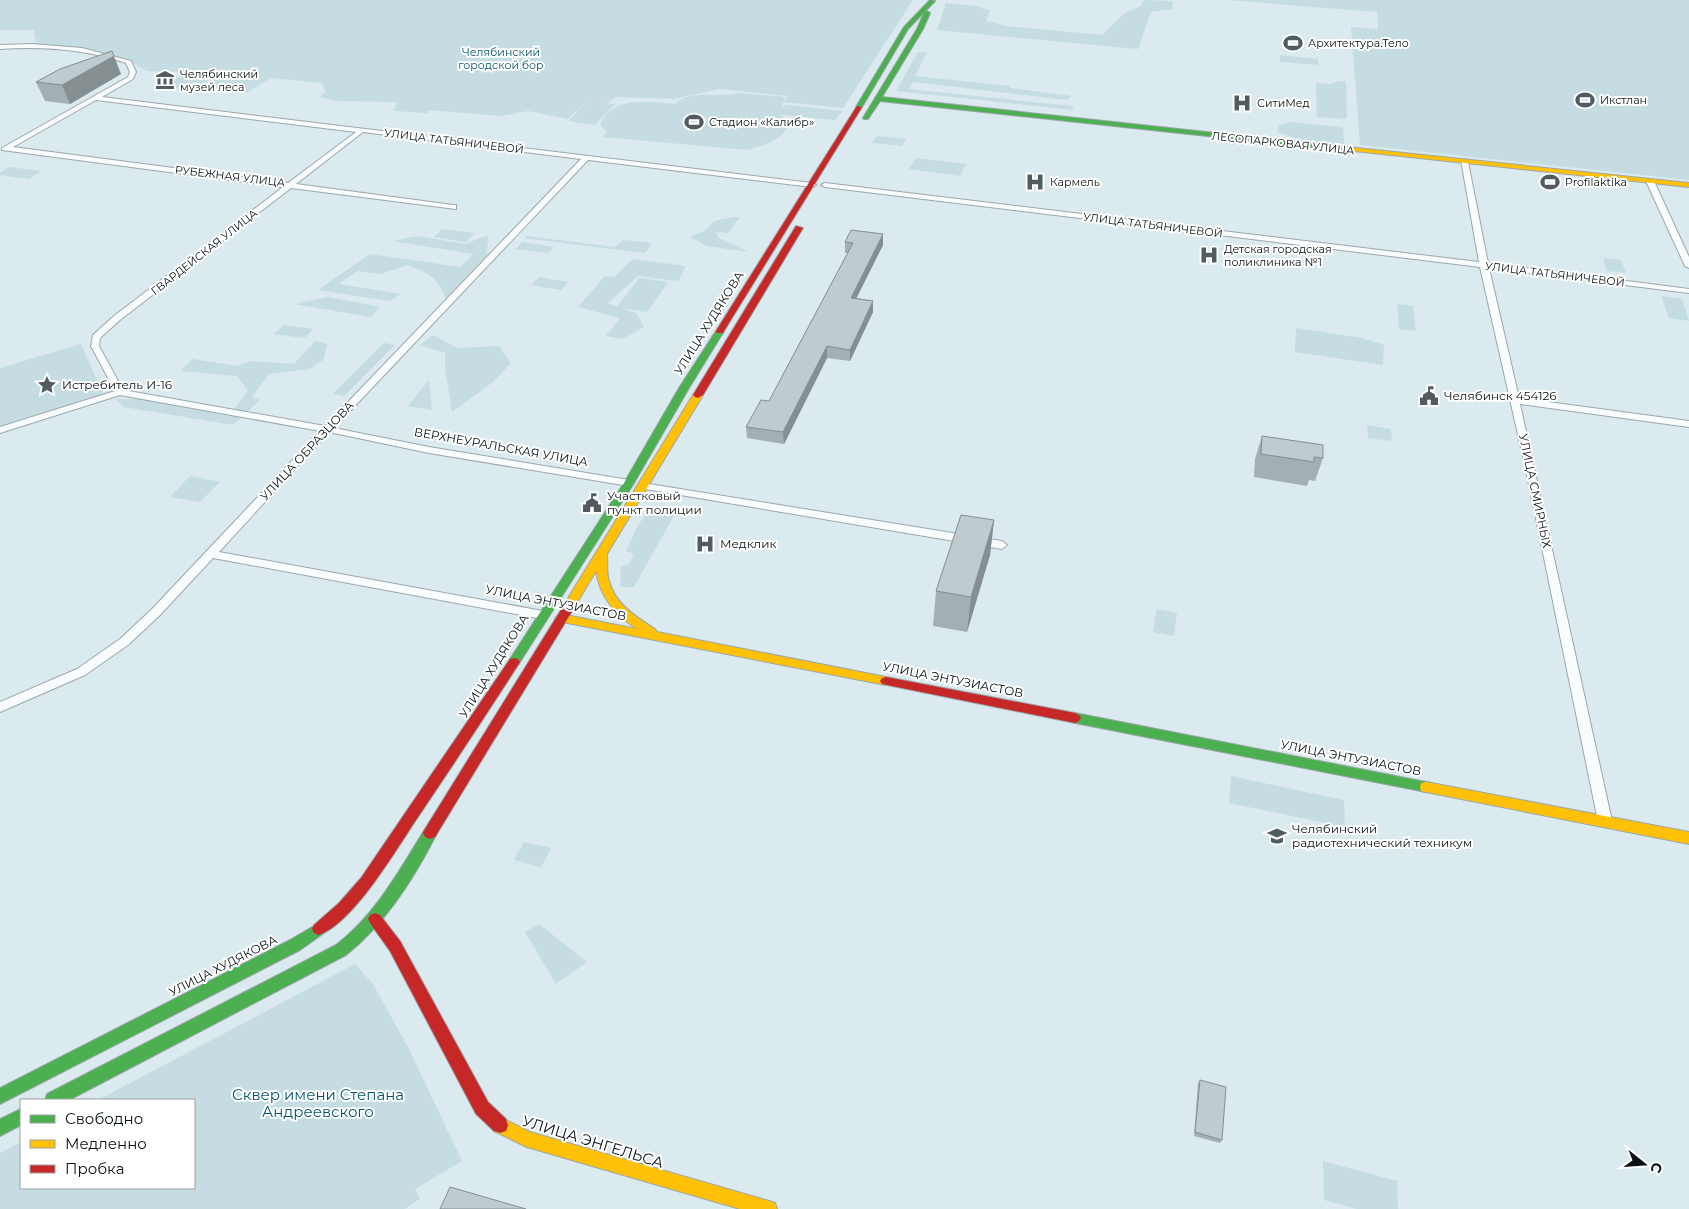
<svg xmlns="http://www.w3.org/2000/svg" width="1689" height="1209" font-family="Montserrat,sans-serif">
<style>
.green{fill:#c5dce3}
.lines{fill:none;stroke-linecap:round;stroke-linejoin:round}
.street-casing{stroke:#9ca7ab;stroke-width:2}
.fast-casing{stroke:#9ca7ab;stroke-width:2}
.slow-casing{stroke:#9ca7ab;stroke-width:2}
.jam-casing{stroke:#9ca7ab;stroke-width:2}
.street{fill:#f9fcfd;fill-rule:evenodd}
.fast{fill:#4caf50;fill-rule:evenodd}
.slow{fill:#ffc107;fill-rule:evenodd}
.jam{fill:#c62828;fill-rule:evenodd}
.wall{fill:#a3afb2}
.shaded-wall{fill:#858e91}
.building{fill:#becbcf;stroke:#858e91}
.labels{text-anchor:middle;stroke-width:4;stroke-linejoin:round;paint-order:stroke}
.far-poi-label{font-size:11px;fill:#071013;stroke:#fff;text-anchor:start}
.far-park-label{font-size:11px;fill:#055567;stroke:#fff}
.far-street-label{font-size:11px;fill:#071013;stroke:#fff}
.street-label{font-size:12px;fill:#071013;stroke:#fff}
.poi-label{font-size:12px;fill:#071013;stroke:#fff;text-anchor:start}
.near-park-label{font-size:15px;fill:#055567;stroke:#fff}
.near-street-label{font-size:15px;fill:#071013;stroke:#fff}
</style>
<rect width="100%" height="100%" fill="#daeaef"/>
<g class="green">
<polygon points="0,0 913,0 843,108 784,102 788,96 719,89 674,99 616,97 607,103 615,104 595,125 568,121 588,101 567,119 528,111 501,116 429,110 427,113 394,111 397,102 337,101 319,97 325,92 322,83 271,78 246,93 162,87 188,72 147,71 131,62 99,51 37,46 34,30 0,30"/>
<polygon points="1144,0 1173,1 1172,9 1151,12 1138,49 937,30 946,3 976,6 990,11 986,21 1006,26 1102,35 1125,13 1141,6"/>
<polygon points="1227,0 1689,0 1689,180 1360,145 1351,27 1378,29 1377,12"/>
<polygon points="918,52 927,53 915,76 1010,86 1010,88 1071,96 1068,100 913,82 909,89 1072,106 1074,110 896,91"/>
<polygon points="1280,55 1318,59 1318,65 1280,62"/>
<polygon points="1339,81 1346,81 1347,119 1317,117 1316,83 1330,84"/>
<path d="M739 93 785 97 781 109 784 105H788L842 111 835 120 781 115 786 119 788 127C778 142 764 145 747 150L603 137 607 132 600 125C613 95 649 102 675 104 688 89 720 98 739 93Z"/>
<polygon points="1289,122 1343,127 1344,145 1304,141 1277,132 1279,126"/>
<polygon points="877,136 906,139 902,146 872,143"/>
<polygon points="916,158 966,164 960,176 909,169"/>
<polygon points="9,167 41,171 29,179 0,175 0,173"/>
<polygon points="734,217 740,217 728,233 716,232 719,238 749,252 707,246 690,237 706,230 714,221"/>
<polygon points="442,229 474,233 466,242 434,237"/>
<path d="M488 235 487 255 446 299C438 277 429 274 408 265L380 274 357 271 339 284 401 294 390 301 318 290 370 254 460 267 474 254 392 241 418 236 465 244Z"/>
<polygon points="526,236 615,247 624,240 652,243 645,253 524,238"/>
<polygon points="522,242 554,247 548,253 516,249"/>
<polygon points="1603,258 1621,260 1626,273 1607,271"/>
<polygon points="633,259 686,266 678,281 638,276 608,303 617,307 639,278 668,282 647,312 622,308 636,313 644,327 622,339 606,336 620,318 578,307 605,276 614,277"/>
<polygon points="539,277 568,282 561,290 531,285"/>
<polygon points="1661,296 1682,299 1689,321 1669,318"/>
<polygon points="329,297 380,307 371,317 294,304"/>
<polygon points="1397,304 1413,306 1416,331 1399,329"/>
<polygon points="284,325 314,329 304,338 274,334"/>
<polygon points="1296,328 1362,338 1384,345 1383,365 1295,352"/>
<polygon points="433,335 457,348 499,346 511,363 493,382 452,412 445,367 445,353 420,345"/>
<polygon points="315,341 327,344 324,359 310,369 269,374 252,397 260,400 233,425 124,407 115,399 144,399 230,416 248,390 237,376 181,371 192,359 237,366 251,361 294,364"/>
<polygon points="384,343 395,345 344,396 333,394"/>
<polygon points="81,344 104,396 0,428 0,368"/>
<polygon points="429,380 432,410 408,406"/>
<polygon points="1367,425 1391,429 1392,441 1368,438"/>
<polygon points="190,476 220,482 200,502 170,497"/>
<polygon points="650,507 676,512 634,587 620,587 621,567 630,563 634,554 626,551 636,529"/>
<polygon points="1157,609 1177,613 1174,636 1153,632"/>
<polygon points="1231,776 1344,800 1345,827 1229,803"/>
<polygon points="524,842 551,848 541,867 514,860"/>
<polygon points="539,924 587,962 556,984 525,932"/>
<polygon points="355,964 373,984 409,1049 462,1161 415,1189 420,1199 404,1209 0,1209 0,1153 21,1142 21,1188 194,1188 194,1100 98,1100"/>
<polygon points="1323,1161 1397,1181 1398,1209 1357,1209 1324,1200"/>
</g>
<g class="lines">
<g class="street-casing">
<g id="street">
<path d="M32 44 82 48 131 61 136 72 133 79 102 97 812 183 816 185 812 187 588 160 334 428 429 447 629 480 634 483 633 485 629 486 429 453 329 432 219 552 543 611 549 615 547 618 543 619 213 558 160 615 128 645 85 675 0 712V702L77 669 120 639 152 609 320 431 120 395 0 433V427L115 391 91 346 93 335 114 316 283 187 2 150V148L128 77 130 72 126 63C85 49 43 46 0 49V45ZM96 100 356 132 288 183 13 147ZM363 132 581 159 325 426 123 390 99 346 100 338 120 320 291 188 456 209V205H453L296 184Z"/>
<polygon points="1461,160 1468,162 1488,263 1689,289 1689,293 1489,268 1519,398 1689,421 1689,427 1520,404 1612,821 1610,825 1605,826 1600,825 1598,821 1526,470 1480,267 825,187 821,185 825,183 1479,262"/>
<polygon points="1647,179 1654,181 1689,257 1689,268 1685,266 1646,181"/>
<polygon points="643,483 1002,541 1007,545 1002,549 639,488 638,486 639,484"/>
</g>
</g>
<g class="fast-casing">
<g id="fast">
<polygon points="930,0 935,1 908,29 862,107 857,108 856,107 904,27"/>
<polygon points="927,11 930,13 923,29 882,97 1347,147 1350,149 1347,151 880,101 868,119 864,119 863,118 917,29 924,13"/>
<polygon points="720,328 724,331 689,388 634,483 518,665 510,665 508,662 510,659 624,483 679,388 716,331"/>
<polygon points="1075,713 1426,782 1431,783 1432,787 1431,791 1426,792 1075,723 1071,721 1069,718 1071,715"/>
<path d="M430 827 435 829 437 833C415 877 385 924 346 955L69 1100H45L47 1094 336 945C376 914 399 871 425 829Z"/>
<polygon points="319,923 324,925 326,929 324,933 300,950 0,1104 0,1088 290,940"/>
<polygon points="21,1109 21,1125 0,1136 0,1119"/>
</g>
</g>
<g class="slow-casing">
<g id="slow">
<polygon points="1347,147 1689,183 1689,187 1345,150 1344,149"/>
<path d="M698 392 703 395 607 554C608 563 606 572 609 581 615 604 636 617 655 629L657 632 886 677 890 678 892 681 890 684 886 685 557 621 555 618 561 614 637 629C615 614 600 597 596 571L572 611H564L562 608 693 395Z"/>
<polygon points="1426,782 1689,832 1689,844 1426,792 1421,791 1420,787 1421,783"/>
<polygon points="500,1117 530,1132 769,1201 775,1203 777,1209 740,1209 527,1147 494,1131 492,1125 494,1119"/>
</g>
</g>
<g class="jam-casing">
<g id="jam">
<polygon points="857,106 862,107 724,331 723,333 717,333 716,331"/>
<polygon points="796,226 803,228 703,395 698,398 695,397 693,395"/>
<polygon points="568,604 574,608 435,837 430,839 425,837 423,833 425,829 564,605"/>
<path d="M514 658 518 659 520 662 518 665C486 715 453 765 420 814 398 846 355 922 319 935L314 933 312 929 314 925 339 903 361 878 510 659Z"/>
<polygon points="886,677 1075,713 1079,715 1081,718 1079,721 1075,723 882,684 880,681 882,678"/>
<polygon points="375,913 380,915 400,941 488,1102 506,1119 508,1125 506,1131 500,1133 494,1131 476,1114 390,951 370,923 368,919 370,915"/>
</g>
</g>
<use href="#street" class="street"/>
<use href="#fast" class="fast"/>
<use href="#slow" class="slow"/>
<use href="#jam" class="jam"/>
</g>
<g class="wall">
<polygon points="121,74 70,104 45,101 36,82"/>
<polygon points="845,242 883,245 856,298 873,301 873,312 850,361 827,358 784,444 747,438 746,427 769,401 848,253 845,253"/>
<polygon points="1262,436 1323,458 1315,481 1309,480 1307,486 1254,477 1255,459"/>
<polygon points="994,520 990,555 967,632 933,626 936,591"/>
<polygon points="1200,1080 1222,1140 1220,1143 1194,1136 1198,1083"/>
</g>
<g class="shaded-wall">
<polygon points="114,56 121,74 70,104 62,85"/>
<polygon points="883,234 883,245 851,309 851,298"/>
<polygon points="873,301 873,312 850,361 850,350"/>
<polygon points="827,346 827,358 784,444 783,432"/>
<polygon points="994,520 990,555 967,632 971,597"/>
</g>
<g class="building">
<polygon points="112,51 114,56 62,85 36,82 60,69"/>
<polygon points="851,230 883,234 851,298 873,301 850,350 827,346 783,432 746,427 761,400 769,401 853,243 845,242"/>
<polygon points="1262,436 1323,445 1323,458 1314,457 1314,462 1261,454"/>
<polygon points="961,515 994,520 971,597 936,591"/>
<polygon points="1200,1080 1226,1087 1222,1140 1195,1132"/>
<polygon points="450,1187 526,1209 440,1209"/>
</g>
<defs>
<g id="stadium-bare" transform="scale(1.5)"><path d="M0-5a6.5 5 0 1 0 0 10a6.5 5 0 1 0 0-10ZM-3.5-1.8h7v3.6h-7Z" fill="#515c60" stroke="#fff" stroke-width="2.5" paint-order="stroke"/></g>
<g id="museum-bare" transform="scale(1.5)"><path d="M0-6L6-3V-2H-6V-3ZM-5-1h2V3h-2ZM-1-1h2V3h-2ZM3-1h2V3H3ZM-6 4H6V6H-6Z" fill="#515c60" stroke="#fff" stroke-width="2.5" paint-order="stroke"/></g>
<g id="hospital-bare" transform="scale(1.5)"><path d="M-5-5h3v3.5h4V-5h3V5h-3V1.5h-4V5h-3Z" fill="#515c60" stroke="#fff" stroke-width="2.5" paint-order="stroke"/></g>
<g id="sight-bare" transform="scale(1.5)"><path d="M0-6L1.8-2.2L6-1.7L2.9 1.2L3.7 5.4L0 3.3L-3.7 5.4L-2.9 1.2L-6-1.7L-1.8-2.2Z" fill="#515c60" stroke="#fff" stroke-width="2.5" paint-order="stroke"/></g>
<g id="civic-bare" transform="scale(1.5)"><path d="M-.6-6.5H3V-4.5H.6V-3L4-1V1h2V6H-6V1h2V-1L-.6-3ZM-1.2 2.5V6h2.4V2.5Z" fill="#515c60" stroke="#fff" stroke-width="2.5" paint-order="stroke"/></g>
<g id="university-bare" transform="scale(1.5)"><path d="M0-5L7-2L0 1L-7-2ZM-4 1L0 2.5L4 1V4Q0 6-4 4Z" fill="#515c60" stroke="#fff" stroke-width="2.5" paint-order="stroke"/></g>
</defs>
<g fill-rule="evenodd">
<use href="#stadium-bare" x="1293" y="43"/>
<use href="#museum-bare" x="165" y="80"/>
<use href="#stadium-bare" x="1585" y="100"/>
<use href="#hospital-bare" x="1242" y="103"/>
<use href="#stadium-bare" x="694" y="122"/>
<use href="#hospital-bare" x="1035" y="182"/>
<use href="#stadium-bare" x="1550" y="182"/>
<use href="#hospital-bare" x="1209" y="255"/>
<use href="#sight-bare" x="47" y="385"/>
<use href="#civic-bare" x="1429" y="396"/>
<use href="#civic-bare" x="592" y="503"/>
<use href="#hospital-bare" x="705" y="544"/>
<use href="#university-bare" x="1277" y="836"/>
</g>
<g class="labels">
<g class="far-poi-label">
<text x="1308" y="47">Архитектура.Тело</text>
<text x="180" y="78">Челябинский<tspan x="180" dy="13">музей леса</tspan></text>
<text x="1600" y="104">Икстлан</text>
<text x="1257" y="107">СитиМед</text>
<text x="709" y="126">Стадион «Калибр»</text>
<text x="1050" y="186">Кармель</text>
<text x="1565" y="186">Profilaktika</text>
<text x="1224" y="253">Детская городская<tspan x="1224" dy="13">поликлиника №1</tspan></text>
</g>
<g class="far-park-label">
<text x="501" y="56">Челябинский<tspan x="501" dy="13">городской бор</tspan></text>
</g>
<g class="far-street-label">
<text transform="translate(454 141) rotate(7)" y="4">УЛИЦА ТАТЬЯНИЧЕВОЙ</text>
<text transform="translate(1283 143) rotate(6)" y="4">ЛЕСОПАРКОВАЯ УЛИЦА</text>
<text transform="translate(230 176) rotate(7)" y="4">РУБЕЖНАЯ УЛИЦА</text>
<text transform="translate(1153 225) rotate(7)" y="4">УЛИЦА ТАТЬЯНИЧЕВОЙ</text>
<text transform="translate(204 252) rotate(-38)" y="4">ГВАРДЕЙСКАЯ УЛИЦА</text>
<text transform="translate(1555 274) rotate(7)" y="4">УЛИЦА ТАТЬЯНИЧЕВОЙ</text>
</g>
<g class="street-label">
<text transform="translate(709 323) rotate(-58)" y="4">УЛИЦА ХУДЯКОВА</text>
<text transform="translate(501 447) rotate(10)" y="4">ВЕРХНЕУРАЛЬСКАЯ УЛИЦА</text>
<text transform="translate(307 451) rotate(-47)" y="4">УЛИЦА ОБРАЗЦОВА</text>
<text transform="translate(1535 491) rotate(78)" y="4">УЛИЦА СМИРНЫХ</text>
<text transform="translate(556 603) rotate(11)" y="4">УЛИЦА ЭНТУЗИАСТОВ</text>
<text transform="translate(494 666) rotate(-58)" y="4">УЛИЦА ХУДЯКОВА</text>
<text transform="translate(953 680) rotate(11)" y="4">УЛИЦА ЭНТУЗИАСТОВ</text>
<text transform="translate(1351 758) rotate(11)" y="4">УЛИЦА ЭНТУЗИАСТОВ</text>
<text transform="translate(223 966) rotate(-27)" y="4">УЛИЦА ХУДЯКОВА</text>
</g>
<g class="poi-label">
<text x="62" y="389">Истребитель И-16</text>
<text x="1444" y="400">Челябинск 454126</text>
<text x="607" y="500">Участковый<tspan x="607" dy="14">пункт полиции</tspan></text>
<text x="720" y="548">Медклик</text>
<text x="1292" y="833">Челябинский<tspan x="1292" dy="14">радиотехнический техникум</tspan></text>
</g>
<g class="near-park-label">
<text x="318" y="1100">Сквер имени Степана<tspan x="318" dy="17">Андреевского</tspan></text>
</g>
<g class="near-street-label">
<text transform="translate(593 1142) rotate(17)" y="5">УЛИЦА ЭНГЕЛЬСА</text>
</g>
</g>
<rect x="20" y="1099" width="175" height="90" fill="#ffffff" stroke="#9c9fa1"/>
<rect x="30" y="1115" width="25" height="8" fill="#4caf50" stroke="#9c9fa1"/>
<text x="65" y="1124" font-size="15" fill="#071013">Свободно</text>
<rect x="30" y="1140" width="25" height="8" fill="#ffc107" stroke="#9c9fa1"/>
<text x="65" y="1149" font-size="15" fill="#071013">Медленно</text>
<rect x="30" y="1165" width="25" height="8" fill="#c62828" stroke="#9c9fa1"/>
<text x="65" y="1174" font-size="15" fill="#071013">Пробка</text>
<g transform="translate(1644 1164) rotate(107)" stroke="#ffffff" stroke-width="4" paint-order="stroke">
<path d="M0-4L9 19L0 12L-9 19Z" fill="#071013"/>
<text y="-8" font-size="14" font-weight="bold" text-anchor="middle" fill="#071013">С</text>
</g>
</svg>
